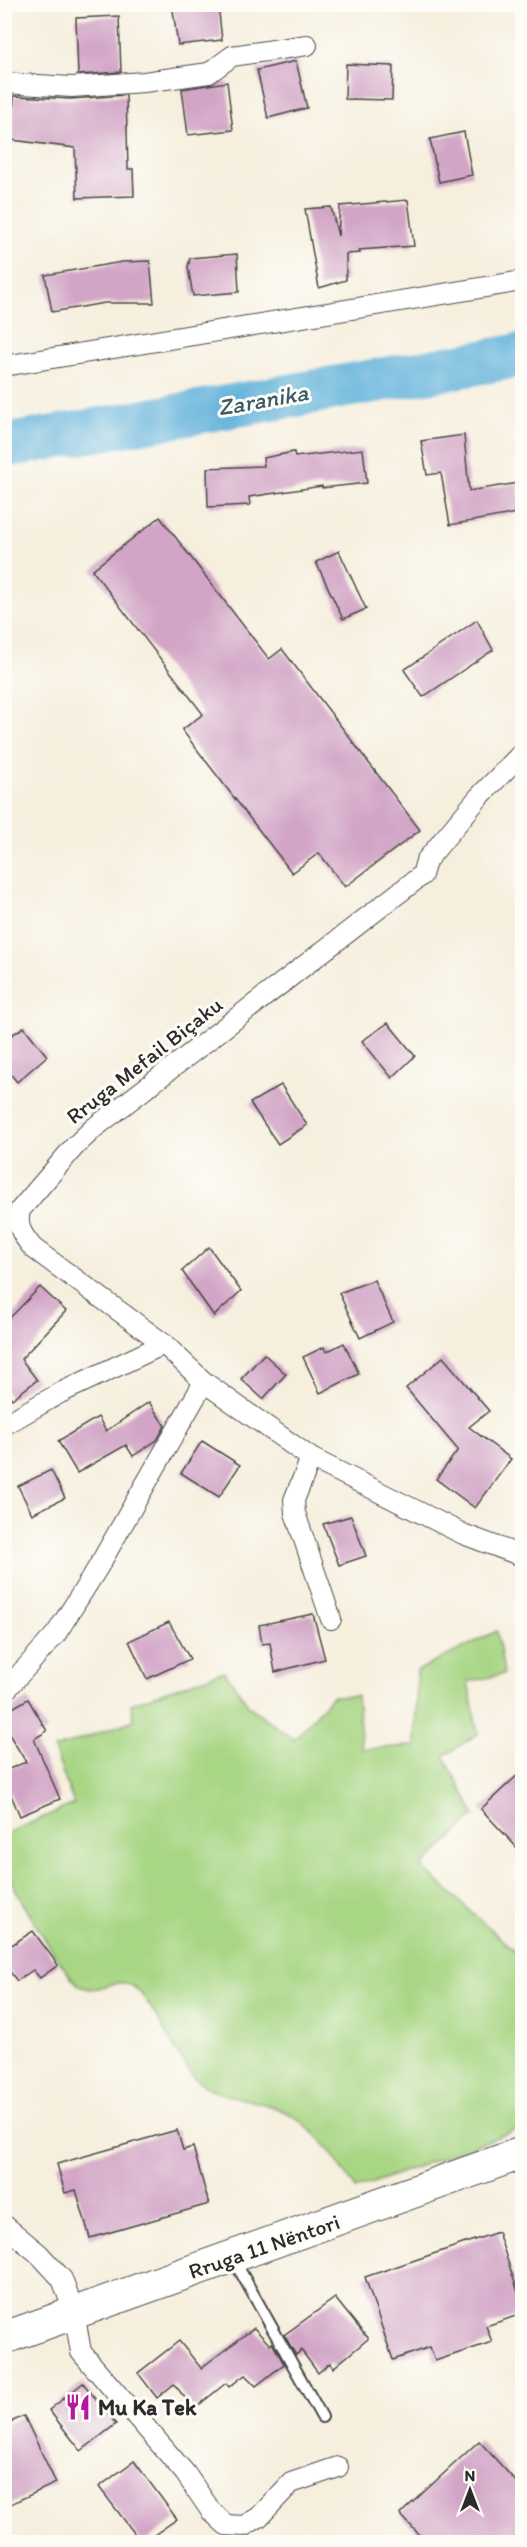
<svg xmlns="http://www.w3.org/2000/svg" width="527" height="2547" font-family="Itim,sans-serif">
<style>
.green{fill:#a8d684;stroke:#6a8058;stroke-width:1.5}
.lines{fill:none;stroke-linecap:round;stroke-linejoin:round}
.river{stroke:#5fb1da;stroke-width:44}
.building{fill:#d2a5c6}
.lane-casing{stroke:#494846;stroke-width:14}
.street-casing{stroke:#494846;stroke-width:22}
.primary-casing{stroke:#494846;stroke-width:34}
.lane{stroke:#fff;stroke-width:10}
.street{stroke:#fff;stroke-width:20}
.primary{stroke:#fff;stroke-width:32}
.labels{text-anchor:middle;stroke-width:6;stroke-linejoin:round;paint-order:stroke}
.street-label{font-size:22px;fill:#2b2b2b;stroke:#fdfcf7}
.poi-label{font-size:22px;font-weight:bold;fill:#2b2b2b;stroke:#fdfcf7;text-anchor:start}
.water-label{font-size:24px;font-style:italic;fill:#3d5a68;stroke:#fdfcf7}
</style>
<rect width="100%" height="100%" fill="#fdfcf7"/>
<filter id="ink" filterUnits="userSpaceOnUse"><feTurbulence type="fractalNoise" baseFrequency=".0167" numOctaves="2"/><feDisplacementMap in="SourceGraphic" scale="12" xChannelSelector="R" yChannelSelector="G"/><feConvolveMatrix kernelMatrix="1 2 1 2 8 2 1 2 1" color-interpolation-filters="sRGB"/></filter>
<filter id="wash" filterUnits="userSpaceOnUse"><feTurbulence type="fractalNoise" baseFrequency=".008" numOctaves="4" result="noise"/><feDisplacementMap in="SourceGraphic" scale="24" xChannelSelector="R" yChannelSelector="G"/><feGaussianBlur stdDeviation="1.35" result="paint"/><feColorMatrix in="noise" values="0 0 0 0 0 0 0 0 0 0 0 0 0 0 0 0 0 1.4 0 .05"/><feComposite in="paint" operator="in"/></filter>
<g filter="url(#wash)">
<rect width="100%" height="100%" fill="#f6efde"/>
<path class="green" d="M497 1631 504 1674 468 1682 478 1734 444 1756 475 1815 422 1867 522 1958V2128L356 2189C334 2157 316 2124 279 2109 250 2097 219 2100 195 2078 176 2059 149 1993 131 1985 116 1977 98 1994 82 1987 68 1981 9 1884 5 1866 2 1856 4 1843 5 1834L74 1804 54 1749 134 1720 131 1704 224 1671 249 1706 294 1740 332 1696H357L362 1749 415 1746 417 1671Z"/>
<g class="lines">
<polyline class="river" points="4,446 522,355"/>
</g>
<g id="blocks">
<g class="building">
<polygon points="172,4 218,4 222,40 178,45"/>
<polygon points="119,16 121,72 78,75 76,18"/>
<polygon points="296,61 307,108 268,118 257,70"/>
<polygon points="346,64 393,66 392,100 345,99"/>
<polygon points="227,82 233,130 188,135 182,89"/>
<polygon points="126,95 128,169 133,169 134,196 77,198 75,148 12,140 14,96 71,99"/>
<polygon points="464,132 472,175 439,182 430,139"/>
<polygon points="408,200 414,246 359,250 360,253 346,254 346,280 319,288 305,209 331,207 338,236 340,206"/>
<polygon points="237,254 239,292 193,296 188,267 190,258"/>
<polygon points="150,261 154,303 105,303 52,312 45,275 122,262"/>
<polygon points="464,435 469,491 518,483 522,512 450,525 441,473 427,475 421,441"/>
<polygon points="363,449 367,483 322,488 322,486 249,497 250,505 208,507 207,468 264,466 263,458 294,452 295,457"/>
<polygon points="160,517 269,659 282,649 420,830 345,887 319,853 292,873 182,730 203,714 92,570"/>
<polygon points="339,551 366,609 343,619 316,562"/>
<polygon points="477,620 493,650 423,697 404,670"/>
<polygon points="388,1023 415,1056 392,1078 362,1041"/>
<polygon points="24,1027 47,1056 17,1082 4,1066 4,1040"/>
<polygon points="281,1085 307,1125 278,1144 250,1103"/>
<polygon points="209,1247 241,1291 214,1316 182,1271"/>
<polygon points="374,1280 393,1322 360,1338 339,1293"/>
<polygon points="40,1287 66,1311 21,1359 37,1380 12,1399 4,1389 4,1324"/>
<polygon points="344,1343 359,1374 320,1393 303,1357 324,1347 326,1352"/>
<polygon points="264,1354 286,1374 263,1399 241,1379"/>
<polygon points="443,1357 489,1411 469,1427 511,1459 475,1508 436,1479 458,1450 406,1388"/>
<polygon points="149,1402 165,1426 157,1440 133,1456 126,1445 77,1473 58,1441 98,1417 106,1431"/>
<polygon points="202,1441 240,1465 219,1497 181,1473"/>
<polygon points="51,1470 65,1498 32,1514 18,1486"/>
<polygon points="351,1516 366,1556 339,1565 323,1524"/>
<polygon points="313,1614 325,1659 275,1672 270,1643 262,1644 259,1625"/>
<polygon points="169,1622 190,1659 147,1679 129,1641"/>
<polygon points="28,1699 47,1731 34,1739 60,1799 20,1816 4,1779 4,1771 26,1762 4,1726 4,1713"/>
<polygon points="522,1771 522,1853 481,1809"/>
<polygon points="33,1931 58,1965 40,1978 33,1970 17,1981 4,1964 4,1950"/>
<polygon points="177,2130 183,2150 193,2147 209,2204 90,2238 76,2190 65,2193 57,2164"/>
<polygon points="498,2232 522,2304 522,2314 486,2326 492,2342 435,2361 430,2347 393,2360 365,2277"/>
<polygon points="335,2298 368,2339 333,2368 330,2363 318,2373 301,2350 296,2355 284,2335"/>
<polygon points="254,2328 270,2345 272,2343 284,2364 256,2386 245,2375 229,2387 226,2383 194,2409 174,2384 157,2398 138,2373 179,2341 201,2368"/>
<polygon points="83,2383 116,2424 81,2451 49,2410"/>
<polygon points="24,2416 56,2483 4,2507 4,2425"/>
<polygon points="479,2441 522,2488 522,2532 510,2542 426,2542 400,2514"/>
<polygon points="134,2461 177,2519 144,2542 141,2542 99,2487"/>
</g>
</g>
</g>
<g filter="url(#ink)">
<use href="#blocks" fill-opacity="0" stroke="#494846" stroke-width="1.5"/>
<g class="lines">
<g class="lane-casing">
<polyline id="lane" points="234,2260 322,2417"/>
</g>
<g class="street-casing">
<g id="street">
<polyline points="4,83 72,87 144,82 209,73 232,56 307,45"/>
<polyline points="4,366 522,281"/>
<path d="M522 753 479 797 426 861 422 875 94 1128 74 1147 20 1210C16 1227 23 1236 33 1248L164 1344 204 1382 311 1458 463 1534 522 1556"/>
<polyline points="4,1425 60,1393 164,1344"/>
<polyline points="311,1458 294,1500 295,1513 331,1619"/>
<polyline points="4,1692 56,1634 97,1569 204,1382"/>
<polyline points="4,2225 39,2254 62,2279 74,2312 81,2352 185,2473 211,2511 226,2525 244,2526 259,2517 291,2483 338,2467"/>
</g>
</g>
<g class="primary-casing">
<polyline id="primary" points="4,2338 522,2153"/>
</g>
<use href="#lane" class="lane"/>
<use href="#street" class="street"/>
<use href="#primary" class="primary"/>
</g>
</g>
<defs>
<g id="restaurant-bare" transform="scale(2.07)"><path d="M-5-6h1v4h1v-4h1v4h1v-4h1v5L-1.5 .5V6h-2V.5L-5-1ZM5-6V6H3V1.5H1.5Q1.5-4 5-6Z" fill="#b5179e" stroke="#fdfcf7" stroke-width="2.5" paint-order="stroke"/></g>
</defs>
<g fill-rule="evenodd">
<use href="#restaurant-bare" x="78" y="2407"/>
</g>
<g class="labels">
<g class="street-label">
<text transform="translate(144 1060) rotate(-38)" y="8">Rruga Mefail Biçaku</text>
<text transform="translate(264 2246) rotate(-19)" y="8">Rruga 11 Nëntori</text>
</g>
<g class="poi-label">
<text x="98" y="2415">Mu Ka Tek</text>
</g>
<g class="water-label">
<text transform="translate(263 400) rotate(-10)" y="8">Zaranika</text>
</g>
</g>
<rect width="527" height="2547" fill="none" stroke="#fdfcf7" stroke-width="24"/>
<g transform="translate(470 2490)" stroke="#fdfcf7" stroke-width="4.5" paint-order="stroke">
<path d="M0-4.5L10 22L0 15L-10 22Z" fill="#2b2b2b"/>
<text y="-9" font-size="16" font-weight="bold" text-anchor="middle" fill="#2b2b2b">N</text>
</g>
</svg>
